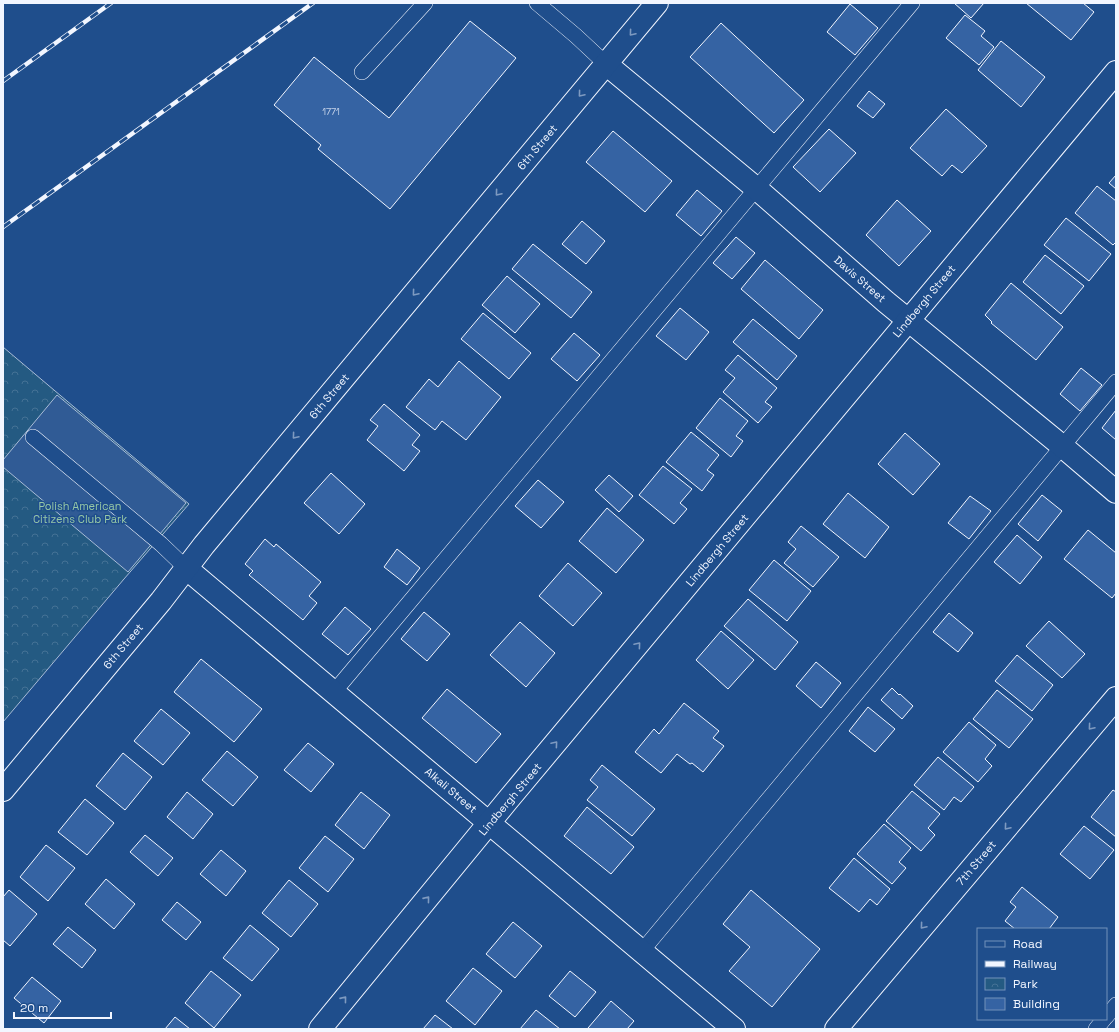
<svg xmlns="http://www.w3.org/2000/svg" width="1119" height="1032" font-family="'Space Grotesk',sans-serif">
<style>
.park{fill:url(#park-crowns);stroke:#a8bbd7}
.parking{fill:#305b95;stroke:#a8bbd7}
.building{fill:#3563a3;stroke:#f2f6ff}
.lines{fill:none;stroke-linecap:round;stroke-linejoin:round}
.lane-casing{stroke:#f2f6ff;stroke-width:16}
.street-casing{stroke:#f2f6ff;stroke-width:24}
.lane{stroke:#1f4e8c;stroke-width:15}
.street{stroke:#1f4e8c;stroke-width:22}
.rail-casing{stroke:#f2f6ff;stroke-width:4.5}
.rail{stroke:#1f4e8c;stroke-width:3;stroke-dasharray:9;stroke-linecap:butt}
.oneway{stroke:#7e9ac0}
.labels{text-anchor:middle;stroke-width:3;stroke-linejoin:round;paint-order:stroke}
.number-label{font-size:9px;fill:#c3d1e8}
.street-label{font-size:11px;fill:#f2f6ff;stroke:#1f4e8c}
.park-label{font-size:11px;fill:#97c8a6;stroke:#1f4e8c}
</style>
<defs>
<pattern id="park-crowns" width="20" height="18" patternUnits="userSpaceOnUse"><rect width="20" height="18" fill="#245a82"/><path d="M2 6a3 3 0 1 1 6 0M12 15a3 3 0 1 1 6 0" fill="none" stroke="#447295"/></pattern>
</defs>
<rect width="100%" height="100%" fill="#1f4e8c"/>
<polygon class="park" points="3,347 189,504 124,579 3,722"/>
<polygon class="parking" points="57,395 186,503 128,572 3,467 3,460"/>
<g class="building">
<polygon points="954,3 984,3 971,18"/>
<polygon points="1026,3 1083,3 1094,12 1071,40"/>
<polygon points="850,4 878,28 855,55 827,32"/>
<polygon points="965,15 985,31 981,36 994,47 979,65 946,38"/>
<polygon points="470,21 516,58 390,209 318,149 321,145 274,105 314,57 389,118"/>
<polygon points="721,23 804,100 774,133 690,57"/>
<polygon points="1001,41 1045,77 1021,107 978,70"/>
<polygon points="869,91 885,104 873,118 857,106"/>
<polygon points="946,109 987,146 962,173 952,165 942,176 910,148"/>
<polygon points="829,129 856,153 820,192 793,167"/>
<polygon points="613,131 672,181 645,212 586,162"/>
<polygon points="1116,175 1116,189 1109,183"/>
<polygon points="1097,186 1116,201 1116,242 1113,245 1075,213"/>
<polygon points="697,190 722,211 701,236 676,215"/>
<polygon points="897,200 931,231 899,266 866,235"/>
<polygon points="1066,218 1111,254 1089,281 1044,245"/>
<polygon points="582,221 605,241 586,264 562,244"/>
<polygon points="736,237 755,253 732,279 713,263"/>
<polygon points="533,244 592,292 571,318 512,269"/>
<polygon points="1045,255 1084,286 1061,314 1023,282"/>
<polygon points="765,260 823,310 799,339 741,289"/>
<polygon points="507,276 540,304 515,333 482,305"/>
<polygon points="1011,283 1063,327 1036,360 991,323 992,322 985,315"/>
<polygon points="680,308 709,332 686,360 656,336"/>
<polygon points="483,313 531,353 509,379 461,339"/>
<polygon points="753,319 797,356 777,380 733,342"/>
<polygon points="574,333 600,355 577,381 551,359"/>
<polygon points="738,355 777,388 765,402 772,407 758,423 723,392 735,378 725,370"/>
<polygon points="459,361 501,397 466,440 442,421 435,430 406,407 429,379 438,387"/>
<polygon points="1081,368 1102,385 1080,411 1060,394"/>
<polygon points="720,398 748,421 736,436 743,441 731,457 696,428"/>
<polygon points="384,404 420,435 412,445 420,451 404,471 367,440 378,426 370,420"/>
<polygon points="1116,410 1116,440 1102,428"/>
<polygon points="691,432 719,455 707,470 714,475 702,491 666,462"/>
<polygon points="905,433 940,464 913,495 878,464"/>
<polygon points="663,466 692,489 680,503 687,509 674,524 639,495"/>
<polygon points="331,473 365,504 339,534 304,503"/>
<polygon points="609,475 633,496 619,512 595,490"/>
<polygon points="538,480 564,502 541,528 515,506"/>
<polygon points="848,493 889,527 865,558 823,524"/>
<polygon points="1042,495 1062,511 1038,541 1018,524"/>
<polygon points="970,496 991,511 969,539 948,523"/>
<polygon points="607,508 644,540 616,573 579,541"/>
<polygon points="801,526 839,557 813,587 784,563 796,549 788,542"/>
<polygon points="1088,530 1116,553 1116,593 1112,598 1064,559"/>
<polygon points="1017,535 1042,557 1020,584 994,562"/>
<polygon points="265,539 274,547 276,544 321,582 309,596 317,603 303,620 249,575 253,571 245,564"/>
<polygon points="397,549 420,568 407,585 384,567"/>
<polygon points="774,560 811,591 787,621 749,590"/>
<polygon points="568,563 602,593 573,626 539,596"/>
<polygon points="748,599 798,642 775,670 724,626"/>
<polygon points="345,607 371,629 348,655 322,634"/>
<polygon points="424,612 450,634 427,661 401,639"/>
<polygon points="949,613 973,633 958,652 933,632"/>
<polygon points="1049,621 1085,654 1062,678 1026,646"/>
<polygon points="520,622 555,653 526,687 490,655"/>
<polygon points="721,631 754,660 728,689 696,660"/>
<polygon points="1017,655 1053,685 1032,711 995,681"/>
<polygon points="201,659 262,709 234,742 174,692"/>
<polygon points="816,662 841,683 821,708 796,686"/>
<polygon points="892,688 899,695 900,694 913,706 902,719 881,700"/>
<polygon points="447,689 501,734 476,763 422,718"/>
<polygon points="997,690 1033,719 1009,748 973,719"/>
<polygon points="684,703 719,731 713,738 724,746 703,772 692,763 690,764 677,754 661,773 635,752 654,729 659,734"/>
<polygon points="868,707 895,729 875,752 849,731"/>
<polygon points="161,709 190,733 163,765 134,741"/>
<polygon points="969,722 996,745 985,759 992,766 978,782 943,752"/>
<polygon points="308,743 334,764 311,792 284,770"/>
<polygon points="227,751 258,777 233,806 202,780"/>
<polygon points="123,753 152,777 125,810 96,786"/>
<polygon points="938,757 974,787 961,802 954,797 944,810 914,785"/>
<polygon points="602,765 655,809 632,836 587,800 598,787 590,780"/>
<polygon points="1113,790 1116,792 1116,837 1091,817"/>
<polygon points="912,791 940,814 928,828 935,835 921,851 886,821"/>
<polygon points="187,792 213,814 193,839 167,817"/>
<polygon points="361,792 390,815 364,849 335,825"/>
<polygon points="85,799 114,823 87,855 58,832"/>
<polygon points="587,807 634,847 611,874 564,836"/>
<polygon points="884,824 911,848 899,862 906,868 892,884 857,854"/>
<polygon points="1084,826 1114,850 1090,879 1060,854"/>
<polygon points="145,835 173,858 158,876 130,852"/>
<polygon points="325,836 354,859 328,892 299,868"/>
<polygon points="46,845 75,868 48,901 20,877"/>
<polygon points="221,850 246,871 226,896 200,874"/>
<polygon points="854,858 890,889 877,905 870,899 859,912 829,888"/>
<polygon points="106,879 135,904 114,929 85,904"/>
<polygon points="289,880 318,904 291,937 262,913"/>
<polygon points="1022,887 1058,917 1049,929 1015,929 1005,921 1016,907 1010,902"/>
<polygon points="9,890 37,914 10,946 3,940 3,897"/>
<polygon points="751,890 820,949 772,1007 729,971 750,947 723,924"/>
<polygon points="177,902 201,922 186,940 162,920"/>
<polygon points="513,922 542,946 515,978 486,954"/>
<polygon points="250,925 279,949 252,981 223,958"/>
<polygon points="68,927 96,950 82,968 53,944"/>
<polygon points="473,968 502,991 475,1025 446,1001"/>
<polygon points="211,971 241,995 214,1028 185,1003"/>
<polygon points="570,971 596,992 575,1017 549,996"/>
<polygon points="32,977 61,1001 44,1023 14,998"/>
<polygon points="611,1001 634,1021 627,1029 589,1029 588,1028"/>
<polygon points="536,1010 560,1029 520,1029"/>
<polygon points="435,1015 453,1029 423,1029"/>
<polygon points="175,1017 190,1029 165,1029"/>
</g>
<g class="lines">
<g class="lane-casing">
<g id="lane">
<polyline points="537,3 576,36 606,64"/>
<polyline points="362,72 425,3"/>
<polyline points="33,437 161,544 186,568"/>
<polyline points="334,692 912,3"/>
<polyline points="642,951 1116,382"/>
<polyline points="1106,1017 1116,1005"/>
<polyline points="1096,1029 1104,1019"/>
</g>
</g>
<g class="street-casing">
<g id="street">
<polyline points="606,64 757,189 886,302 1062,446 1116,492"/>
<polyline points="186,568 734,1029"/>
<polyline points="3,790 161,601 204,545 657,3"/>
<polyline points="320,1029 507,801 1116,72"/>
<polyline points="836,1029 1116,698"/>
</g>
</g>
<use href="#lane" class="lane"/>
<use href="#street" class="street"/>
<g class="rail-casing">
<g id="rail">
<polyline points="3,81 111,3"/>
<polyline points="3,227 313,3"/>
</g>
</g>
<use href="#rail" class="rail"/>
</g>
<defs><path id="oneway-chevron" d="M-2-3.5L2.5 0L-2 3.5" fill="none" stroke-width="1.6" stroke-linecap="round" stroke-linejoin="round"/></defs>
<g class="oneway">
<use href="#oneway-chevron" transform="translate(632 33) rotate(130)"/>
<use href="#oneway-chevron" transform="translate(581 94) rotate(130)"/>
<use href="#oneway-chevron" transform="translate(498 193) rotate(130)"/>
<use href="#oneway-chevron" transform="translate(415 293) rotate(130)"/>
<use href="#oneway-chevron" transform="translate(295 436) rotate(130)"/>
<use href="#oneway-chevron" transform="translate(638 645) rotate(-50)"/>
<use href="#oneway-chevron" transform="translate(1091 727) rotate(130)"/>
<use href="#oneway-chevron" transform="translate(555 744) rotate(-50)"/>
<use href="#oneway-chevron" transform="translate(1007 827) rotate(130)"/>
<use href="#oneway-chevron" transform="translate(427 899) rotate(-51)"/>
<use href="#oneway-chevron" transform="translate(923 926) rotate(130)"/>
<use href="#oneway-chevron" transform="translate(344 999) rotate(-51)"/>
</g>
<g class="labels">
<g class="number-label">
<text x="331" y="115">1771</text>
</g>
<g class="street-label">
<text transform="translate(537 147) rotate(-50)" y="4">6th Street</text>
<text transform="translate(860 279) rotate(41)" y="4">Davis Street</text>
<text transform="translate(924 301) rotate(-50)" y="4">Lindbergh Street</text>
<text transform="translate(329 396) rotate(-50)" y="4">6th Street</text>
<text transform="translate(717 550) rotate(-50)" y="4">Lindbergh Street</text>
<text transform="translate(123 646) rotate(-50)" y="4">6th Street</text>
<text transform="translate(451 790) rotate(40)" y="4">Alkali Street</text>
<text transform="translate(510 799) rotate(-50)" y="4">Lindbergh Street</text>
<text transform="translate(976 863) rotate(-50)" y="4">7th Street</text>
</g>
<g class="park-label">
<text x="80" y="510">Polish American<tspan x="80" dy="13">Citizens Club Park</tspan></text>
</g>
</g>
<rect width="1119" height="1032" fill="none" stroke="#f2f6ff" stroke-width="8"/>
<rect x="977" y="928" width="130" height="92" fill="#1f4e8c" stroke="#7391ba"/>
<rect x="985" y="941" width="20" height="6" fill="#1f4e8c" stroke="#7391ba"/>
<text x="1013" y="948" font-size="12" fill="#f2f6ff">Road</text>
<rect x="985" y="961" width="20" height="6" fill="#f2f6ff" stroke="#7391ba"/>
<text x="1013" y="968" font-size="12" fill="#f2f6ff">Railway</text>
<rect x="985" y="978" width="20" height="12" fill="url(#park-crowns)" stroke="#7391ba"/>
<text x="1013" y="988" font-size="12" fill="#f2f6ff">Park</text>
<rect x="985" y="998" width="20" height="12" fill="#3563a3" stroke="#7391ba"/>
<text x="1013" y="1008" font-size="12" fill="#f2f6ff">Building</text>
<path d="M14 1012v6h97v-6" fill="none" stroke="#f2f6ff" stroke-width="2"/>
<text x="20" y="1012" font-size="12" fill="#f2f6ff" stroke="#1f4e8c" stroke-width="3" paint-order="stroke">20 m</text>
</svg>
